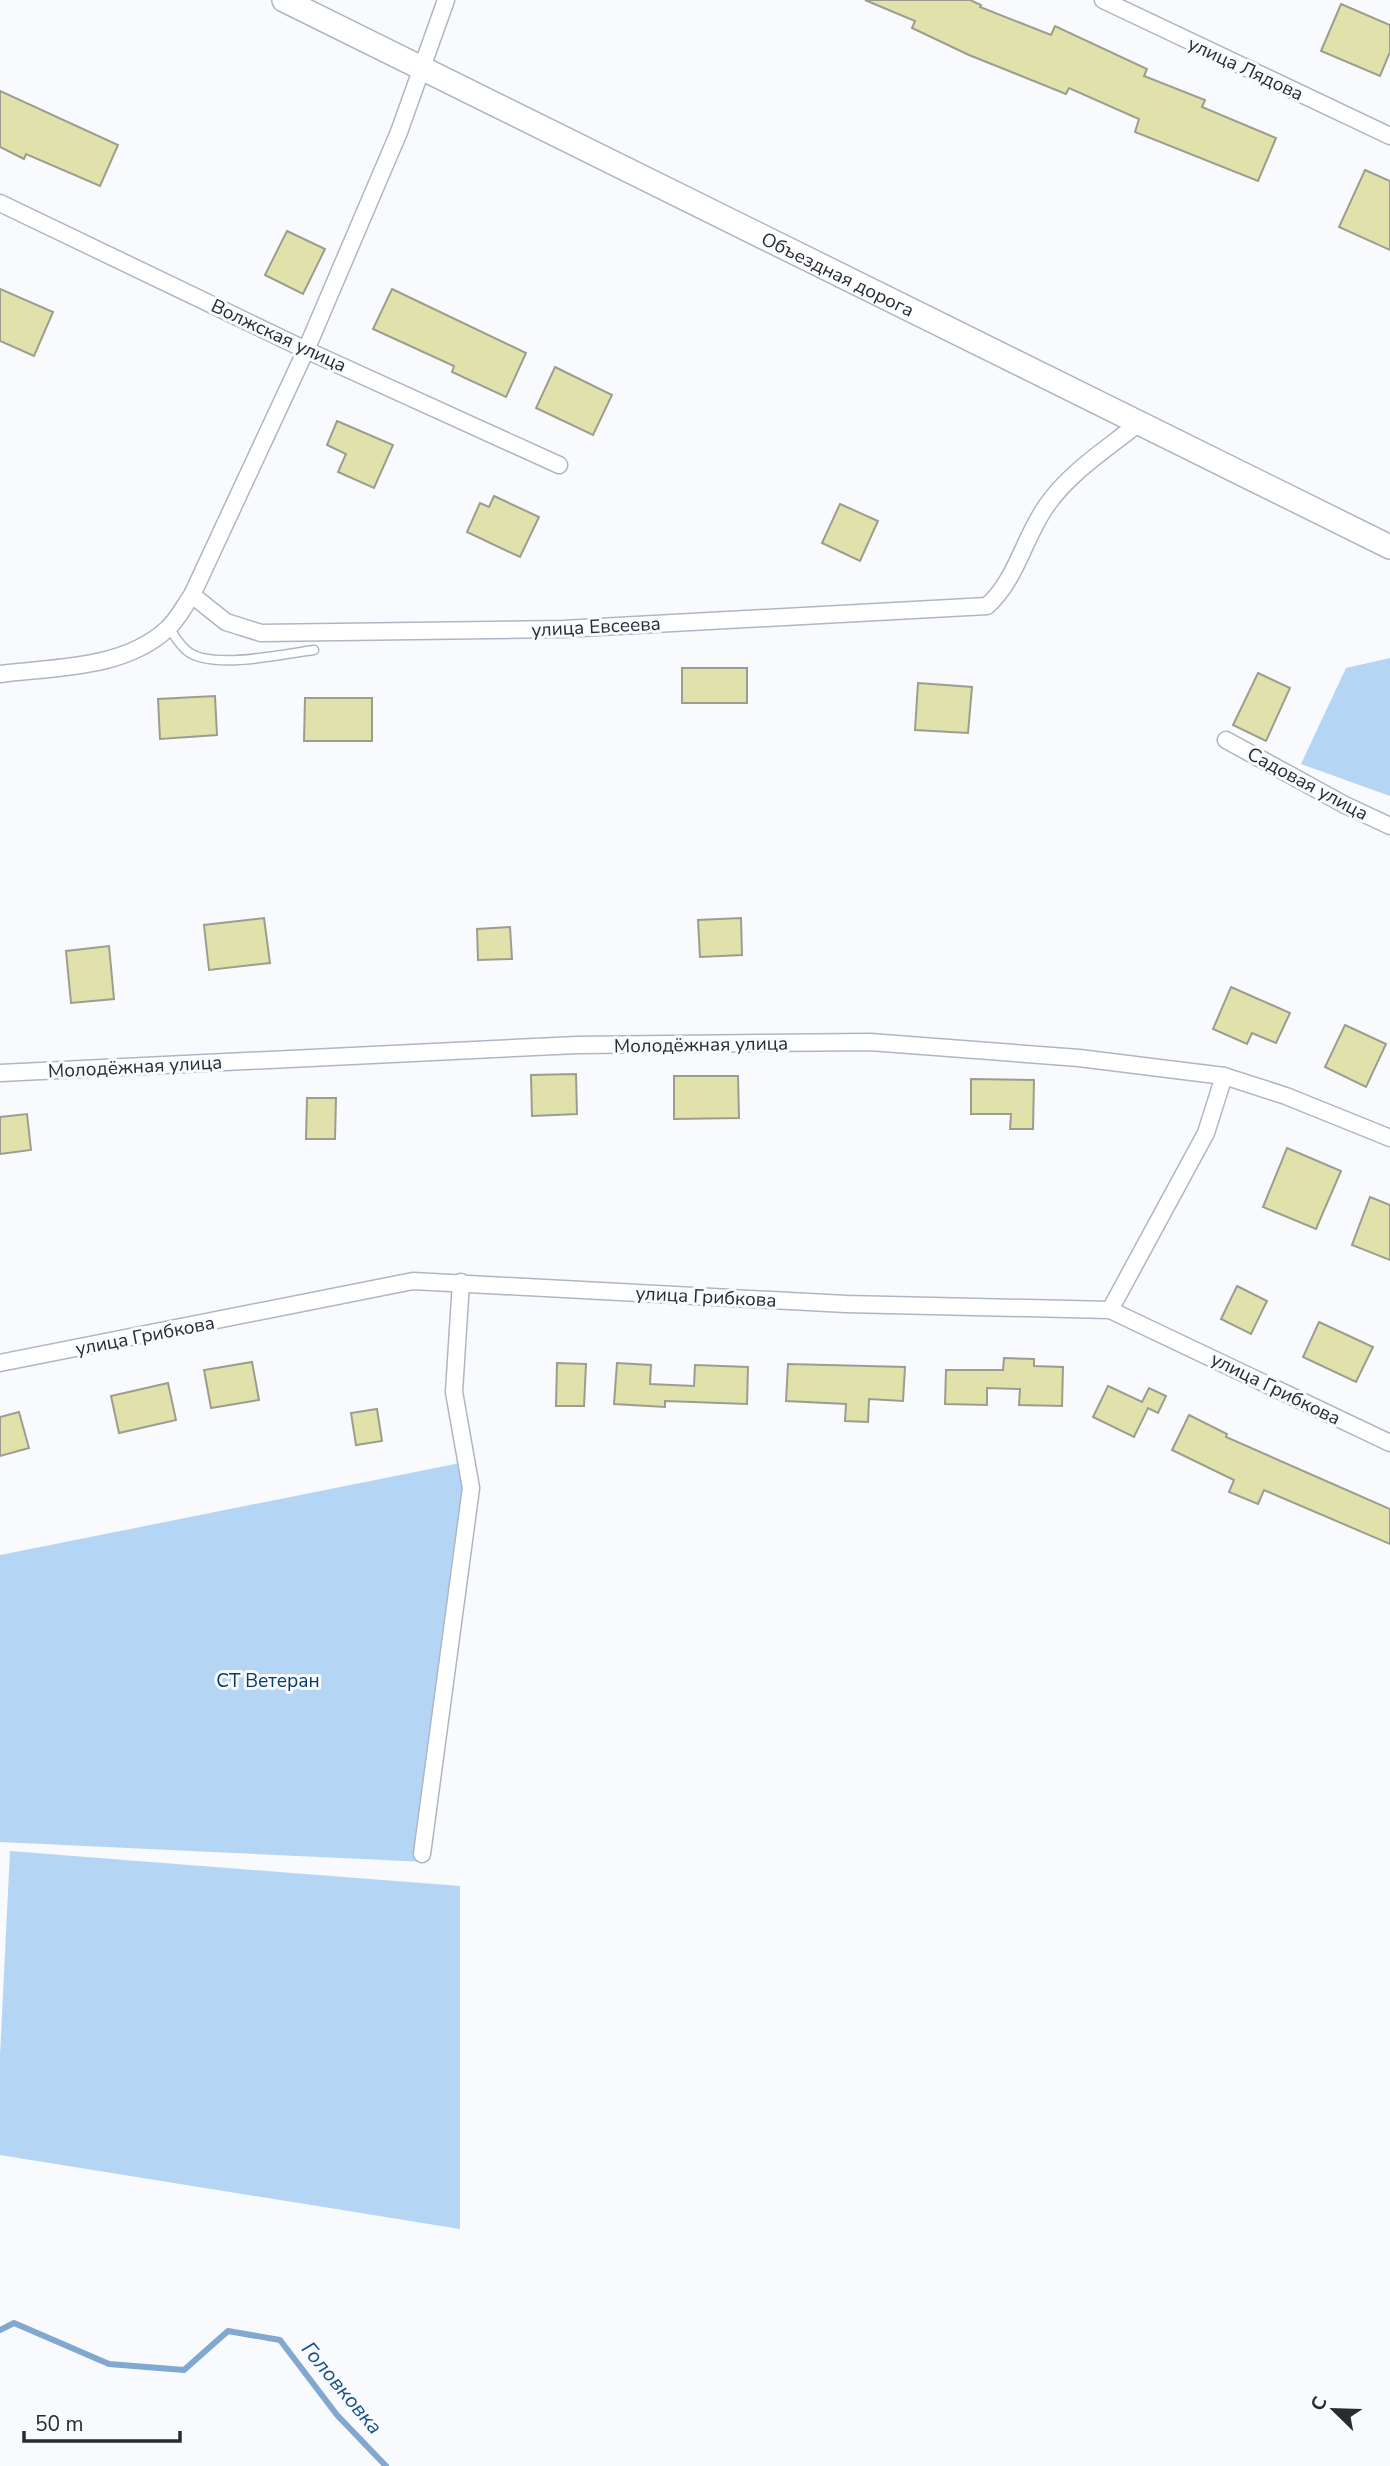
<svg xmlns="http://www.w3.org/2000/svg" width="1390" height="2466" font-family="'Nunito Sans',sans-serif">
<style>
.green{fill:#b5d5f5}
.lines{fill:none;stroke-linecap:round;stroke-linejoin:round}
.stream{stroke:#82a8cf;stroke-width:6}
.building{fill:#e1e2ab;stroke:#9d9d8f;stroke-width:2}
.service-casing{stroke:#adb7c3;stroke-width:11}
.minor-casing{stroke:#adb7c3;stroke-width:19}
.secondary-casing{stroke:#adb7c3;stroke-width:26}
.service{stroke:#fff;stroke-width:8}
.minor{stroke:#fff;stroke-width:16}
.secondary{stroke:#fff;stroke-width:23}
.labels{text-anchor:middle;stroke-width:6;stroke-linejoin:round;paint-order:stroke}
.street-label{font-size:19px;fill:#272c30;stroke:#f8fafd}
.park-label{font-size:19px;fill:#003e6f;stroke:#f8fafd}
.water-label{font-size:21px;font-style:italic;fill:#185082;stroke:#f8fafd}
</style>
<rect width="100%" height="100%" fill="#f8fafd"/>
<g class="green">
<polygon points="1390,658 1390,796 1301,764 1346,668"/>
<polygon points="470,1461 427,1862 0,1842 0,1555"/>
<polygon points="10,1851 460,1886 460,2229 0,2155 0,2056"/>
</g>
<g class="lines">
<polyline class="stream" points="0,2330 14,2323 109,2364 184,2370 228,2331 280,2340 337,2415 386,2466"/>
</g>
<g class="building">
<polygon points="865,0 970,0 981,5 980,7 1051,35 1055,26 1147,69 1144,76 1205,100 1202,107 1276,138 1258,181 1135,132 1139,119 1069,88 1066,94 969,55 912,28 915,21"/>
<polygon points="1341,4 1390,25 1390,52 1380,76 1321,51"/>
<polygon points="0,91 118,145 100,186 26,154 24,159 0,147"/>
<polygon points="1365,170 1390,181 1390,250 1339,227"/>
<polygon points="287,231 325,249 303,294 265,275"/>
<polygon points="0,289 53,312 34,356 0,341"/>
<polygon points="392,289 526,353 506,397 452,372 454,366 373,329"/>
<polygon points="555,367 612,395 593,435 536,408"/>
<polygon points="337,421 393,445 374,488 338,472 346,454 327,445"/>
<polygon points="494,496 539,517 520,557 467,532 480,503 489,507"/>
<polygon points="840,504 878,521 860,561 822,543"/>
<rect x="682" y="668" width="65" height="35"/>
<polygon points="1258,673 1290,688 1266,741 1233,725"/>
<polygon points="918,683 972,687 968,733 915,730"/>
<polygon points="215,696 217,735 160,739 158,699"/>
<polygon points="305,698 372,698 372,741 304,741"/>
<polygon points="264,918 270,963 209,970 204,925"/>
<polygon points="741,918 742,955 700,957 698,920"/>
<polygon points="510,927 512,959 478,960 477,929"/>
<polygon points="109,946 114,999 71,1003 66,951"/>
<polygon points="1231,987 1290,1013 1276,1043 1252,1033 1247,1044 1213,1029"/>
<polygon points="1345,1025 1386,1044 1366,1087 1325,1067"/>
<polygon points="576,1074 577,1114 532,1116 531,1075"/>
<polygon points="674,1076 738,1076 739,1118 674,1119"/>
<polygon points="971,1079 1034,1080 1033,1129 1010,1129 1011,1114 971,1114"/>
<polygon points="307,1098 336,1098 335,1139 306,1139"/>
<polygon points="27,1114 31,1150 0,1154 0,1117"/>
<polygon points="1287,1148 1341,1171 1316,1229 1263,1207"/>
<polygon points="1370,1197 1390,1205 1390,1260 1352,1245"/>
<polygon points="1237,1286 1267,1301 1251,1334 1221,1319"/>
<polygon points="1319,1322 1373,1347 1356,1382 1303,1357"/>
<polygon points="1004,1358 1034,1359 1034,1366 1063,1367 1062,1406 1019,1405 1020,1389 987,1388 987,1405 945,1404 946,1370 1003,1370"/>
<polygon points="252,1362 259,1400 211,1408 204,1370"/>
<polygon points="557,1363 586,1364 584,1406 556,1406"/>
<polygon points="617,1363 651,1365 650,1384 694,1386 695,1365 748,1367 747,1404 665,1401 665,1407 614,1404"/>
<polygon points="788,1364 905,1367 903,1401 869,1399 868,1422 845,1421 846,1404 786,1401"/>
<polygon points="168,1383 176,1420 119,1433 111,1396"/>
<polygon points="1108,1386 1142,1402 1149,1388 1166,1396 1158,1413 1148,1408 1134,1437 1093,1417"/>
<polygon points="377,1409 382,1441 356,1445 351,1413"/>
<polygon points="19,1412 29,1448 0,1456 0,1417"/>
<polygon points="1189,1415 1227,1434 1226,1437 1390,1509 1390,1544 1264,1490 1258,1504 1229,1492 1234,1480 1172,1450"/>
</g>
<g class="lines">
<g class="service-casing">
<path id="service" d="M169 628C174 635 179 644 186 650 209 671 283 654 314 650"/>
</g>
<g class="minor-casing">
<g id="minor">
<polyline points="1103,0 1390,136"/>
<polyline points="0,203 306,350 559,465"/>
<polyline points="192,595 306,350 399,132 446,0"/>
<path d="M0 674C55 667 123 669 166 630 177 621 184 606 192 595L226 622 261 633 563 629 987 606C1017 579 1024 537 1047 505 1070 472 1108 448 1139 423"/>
<polyline points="1226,740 1345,805 1390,826"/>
<polyline points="0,1073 577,1045 870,1042 1079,1058 1224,1076 1286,1096 1390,1138"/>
<polyline points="1110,1310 1206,1133 1224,1076"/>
<polyline points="0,1363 413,1281 846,1304 1110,1310 1390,1443"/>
<polyline points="422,1854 471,1488 454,1392 461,1282"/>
</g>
</g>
<g class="secondary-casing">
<g id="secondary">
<path id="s1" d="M284 0 1390 547"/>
</g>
</g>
<use href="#service" class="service"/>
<use href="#minor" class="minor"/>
<use href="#secondary" class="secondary"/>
</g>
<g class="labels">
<g class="street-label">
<text transform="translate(1246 68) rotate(25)" y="7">улица Лядова</text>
<text dy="7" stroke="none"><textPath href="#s1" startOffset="618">Объездная дорога</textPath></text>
<text transform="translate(279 335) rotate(25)" y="7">Волжская улица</text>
<text transform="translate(596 626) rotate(-3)" y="7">улица Евсеева</text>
<text transform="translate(1308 783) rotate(28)" y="7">Садовая улица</text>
<text transform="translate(701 1044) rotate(-1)" y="7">Молодёжная улица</text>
<text transform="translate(135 1066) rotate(-3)" y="7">Молодёжная улица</text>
<text transform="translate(706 1296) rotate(3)" y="7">улица Грибкова</text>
<text transform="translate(145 1335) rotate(-11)" y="7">улица Грибкова</text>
<text transform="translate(1276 1388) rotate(26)" y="7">улица Грибкова</text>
</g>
<g class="park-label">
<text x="268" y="1687">СТ Ветеран</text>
</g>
<g class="water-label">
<text transform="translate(342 2388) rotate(50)" y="7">Головковка</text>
</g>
</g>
<g transform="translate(1334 2410) rotate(293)" stroke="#f8fafd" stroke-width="5" paint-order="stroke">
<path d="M0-5L12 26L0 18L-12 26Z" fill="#272c30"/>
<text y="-10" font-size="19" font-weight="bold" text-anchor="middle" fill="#272c30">С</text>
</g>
<path d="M24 2431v10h156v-10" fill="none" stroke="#272c30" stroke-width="3.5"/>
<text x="35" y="2431" font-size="21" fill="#272c30" stroke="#f8fafd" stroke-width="5" paint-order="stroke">50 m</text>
</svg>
